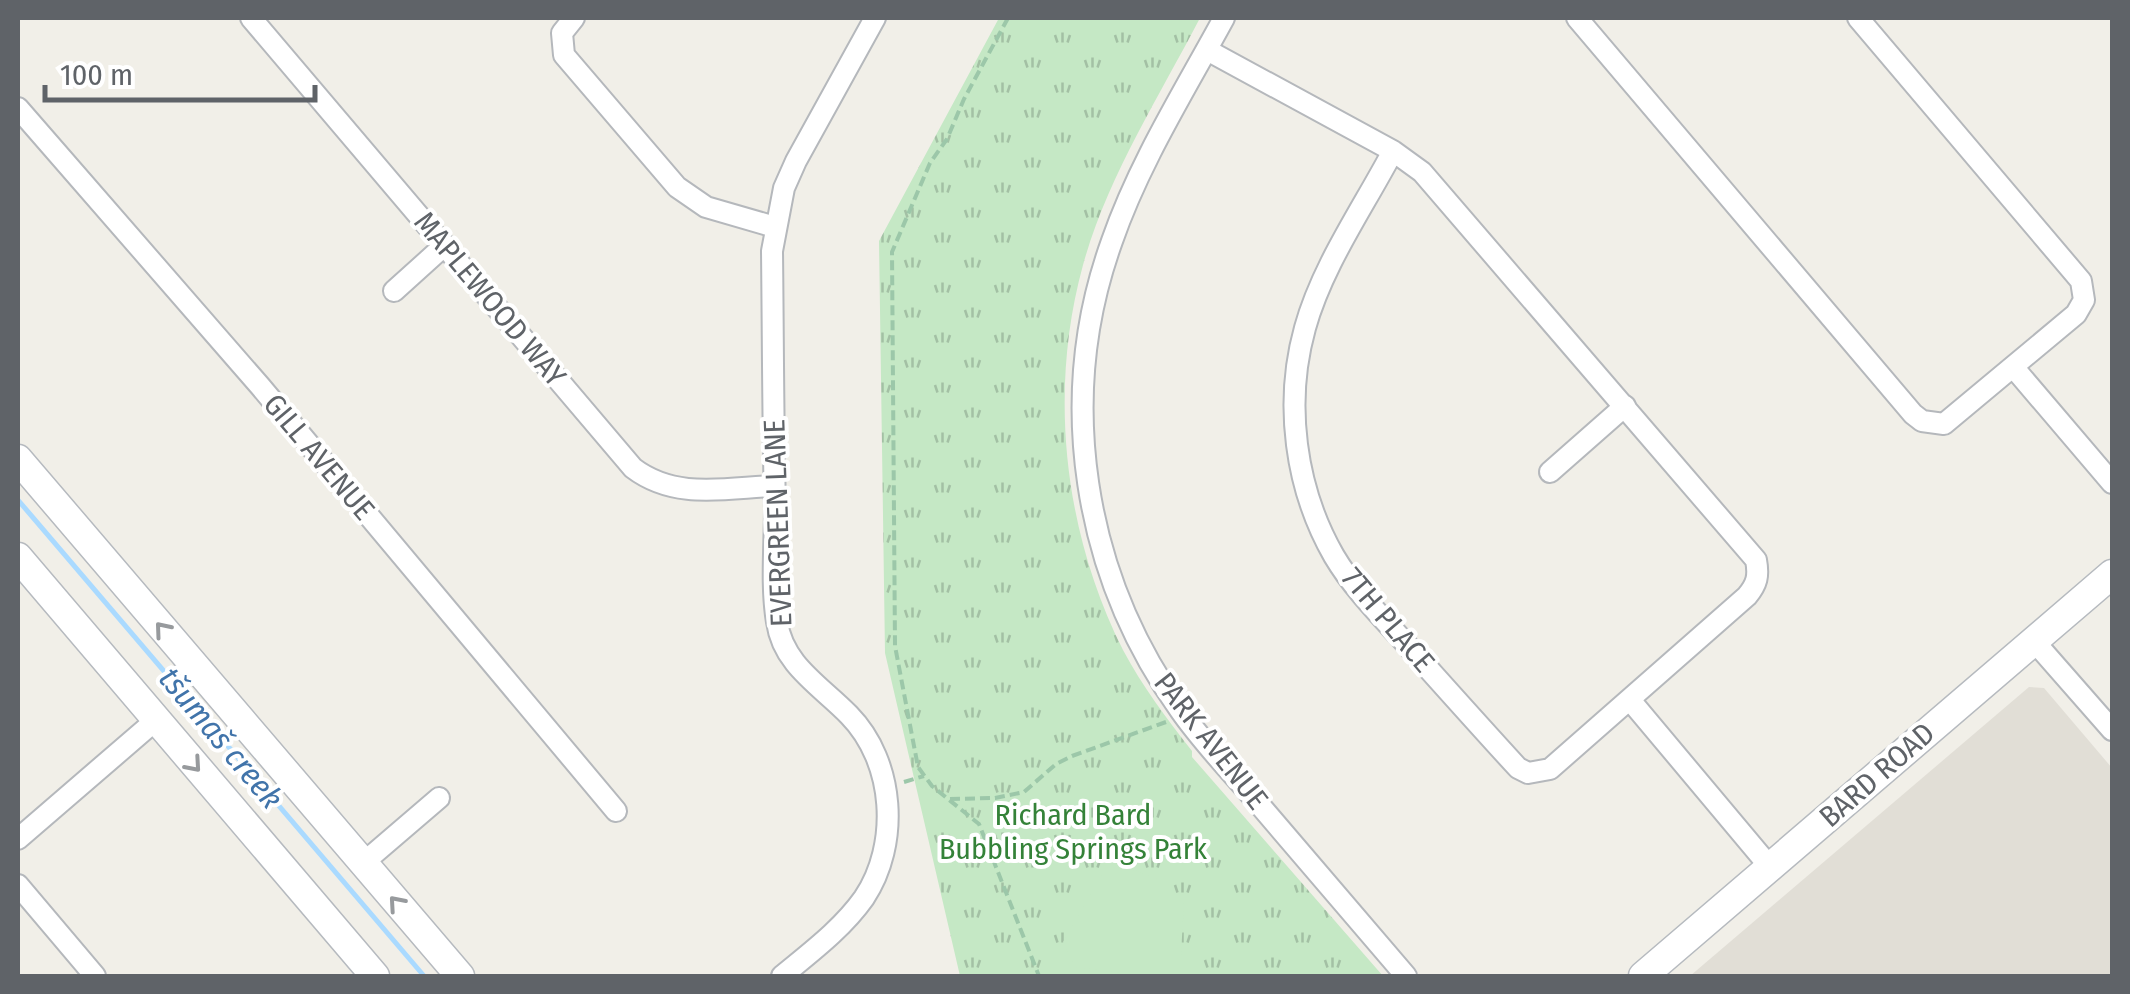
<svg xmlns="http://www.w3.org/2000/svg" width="2130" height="994" font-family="'Fira Sans Condensed',sans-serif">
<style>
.education{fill:#e1ded6}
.grass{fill:url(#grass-tufts)}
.pitch{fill:#c5e8c5}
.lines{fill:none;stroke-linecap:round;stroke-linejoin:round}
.stream{stroke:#aadaff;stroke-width:5}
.street-casing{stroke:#b5b8bc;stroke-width:24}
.secondary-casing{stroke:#b6babf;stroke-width:31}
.path{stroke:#9cc7a9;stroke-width:4;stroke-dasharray:10 5;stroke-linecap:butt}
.street{stroke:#fff;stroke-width:20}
.secondary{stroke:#fff;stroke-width:28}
.oneway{stroke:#979a9d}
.labels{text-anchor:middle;stroke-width:8;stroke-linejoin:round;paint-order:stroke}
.street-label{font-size:30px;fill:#5f6368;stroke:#fff}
.park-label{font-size:30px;fill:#348238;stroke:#fff}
.water-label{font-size:32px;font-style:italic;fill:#4174aa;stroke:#fff}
</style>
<defs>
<pattern id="grass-tufts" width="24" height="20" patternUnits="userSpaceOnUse" patternTransform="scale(2.5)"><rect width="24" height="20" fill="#c5e8c5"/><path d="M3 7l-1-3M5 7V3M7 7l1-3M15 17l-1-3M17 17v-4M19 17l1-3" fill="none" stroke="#a3c0a4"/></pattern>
</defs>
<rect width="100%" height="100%" fill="#f1efe8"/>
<polygon class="education" points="2029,687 2044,688 2112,768 2112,976 1690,976"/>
<path class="grass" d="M999 18H1200C1159 97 1107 178 1083 265 1048 392 1064 533 1123 650 1142 686 1167 719 1192 751V757L1383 976H960L885 653 879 241Z"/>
<polygon class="pitch" points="1110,861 1160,880 1184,901 1181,955 1167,976 1141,976 1075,967 1063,942"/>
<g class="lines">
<polyline class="stream" points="18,500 424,976"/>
<g class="street-casing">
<g id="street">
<path d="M251 18 633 468C675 500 725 488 774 486"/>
<polyline points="574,18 562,33 564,55 677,187 706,207 775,227"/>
<path d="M1224 18C1185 90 1139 163 1112 241 1055 399 1083 574 1180 710 1203 743 1232 773 1258 803 1308 861 1357 919 1406 976"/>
<polyline points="1577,18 1913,414 1922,421 1944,424 2076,314 2084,300 2081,281 1858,18"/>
<path d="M1207 50 1393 151 1422 172 1756 560C1759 576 1757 584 1747 596L1550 769 1528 773 1518 768C1484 731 1450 693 1416 655 1388 623 1356 593 1334 556 1295 488 1284 403 1305 328 1322 266 1363 208 1393 151"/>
<polyline points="18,108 260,386 616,811"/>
<polyline points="394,291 445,245"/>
<polyline points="2014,368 2112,483"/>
<polyline points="1550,472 1625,406"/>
<polyline points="2034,641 2112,730"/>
<polyline points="1630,700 1770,867"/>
<polyline points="18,839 156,720"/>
<polyline points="362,864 439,798"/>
<polyline points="18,885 95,976"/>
<path d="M782 976C811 952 842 929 864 898 900 844 895 762 849 715 821 686 783 665 777 622 771 586 775 545 775 508 773 423 773 337 772 251L784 188 796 161 875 18"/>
</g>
</g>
<g class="secondary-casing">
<g id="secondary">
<polyline points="18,459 460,976"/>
<polyline points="18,557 375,976"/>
<polyline points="1643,976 2112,574"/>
</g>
</g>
<g class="path">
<polyline points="1008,18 964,99 947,139 930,163 892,252 895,646 918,767 932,786 979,824 1039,976"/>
<polyline points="904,782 924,776"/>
<polyline points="950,799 995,798 1024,792 1056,764 1072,756 1166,722"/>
</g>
<use href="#street" class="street"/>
<use href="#secondary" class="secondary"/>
</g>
<defs><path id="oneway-chevron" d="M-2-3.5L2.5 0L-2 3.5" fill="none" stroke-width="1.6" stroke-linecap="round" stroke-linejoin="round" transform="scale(2.5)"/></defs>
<g class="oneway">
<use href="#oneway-chevron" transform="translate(162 629) rotate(-130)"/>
<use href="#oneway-chevron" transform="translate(194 765) rotate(49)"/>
<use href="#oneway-chevron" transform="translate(396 903) rotate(-131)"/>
</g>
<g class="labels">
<g class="street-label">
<text transform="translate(490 299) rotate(50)" y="10">MAPLEWOOD WAY</text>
<text transform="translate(319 457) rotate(50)" y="10">GILL AVENUE</text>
<text transform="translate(778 523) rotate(-92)" y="10">EVERGREEN LANE</text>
<text transform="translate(1388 620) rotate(50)" y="10">7TH PLACE</text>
<text transform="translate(1211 741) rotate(52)" y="10">PARK AVENUE</text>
<text transform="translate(1877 775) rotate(-41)" y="10">BARD ROAD</text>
</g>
<g class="park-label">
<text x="1073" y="825">Richard Bard<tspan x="1073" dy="34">Bubbling Springs Park</tspan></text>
</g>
<g class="water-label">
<text transform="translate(221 738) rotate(50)" y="11">tšumaš creek</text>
</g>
</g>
<rect width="2130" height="994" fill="none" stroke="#5f6368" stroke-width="40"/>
<path d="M45 85v15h270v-15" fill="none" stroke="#5f6368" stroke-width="5"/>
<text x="60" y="85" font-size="30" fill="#5f6368" stroke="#ffffff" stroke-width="8" paint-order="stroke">100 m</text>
</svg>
